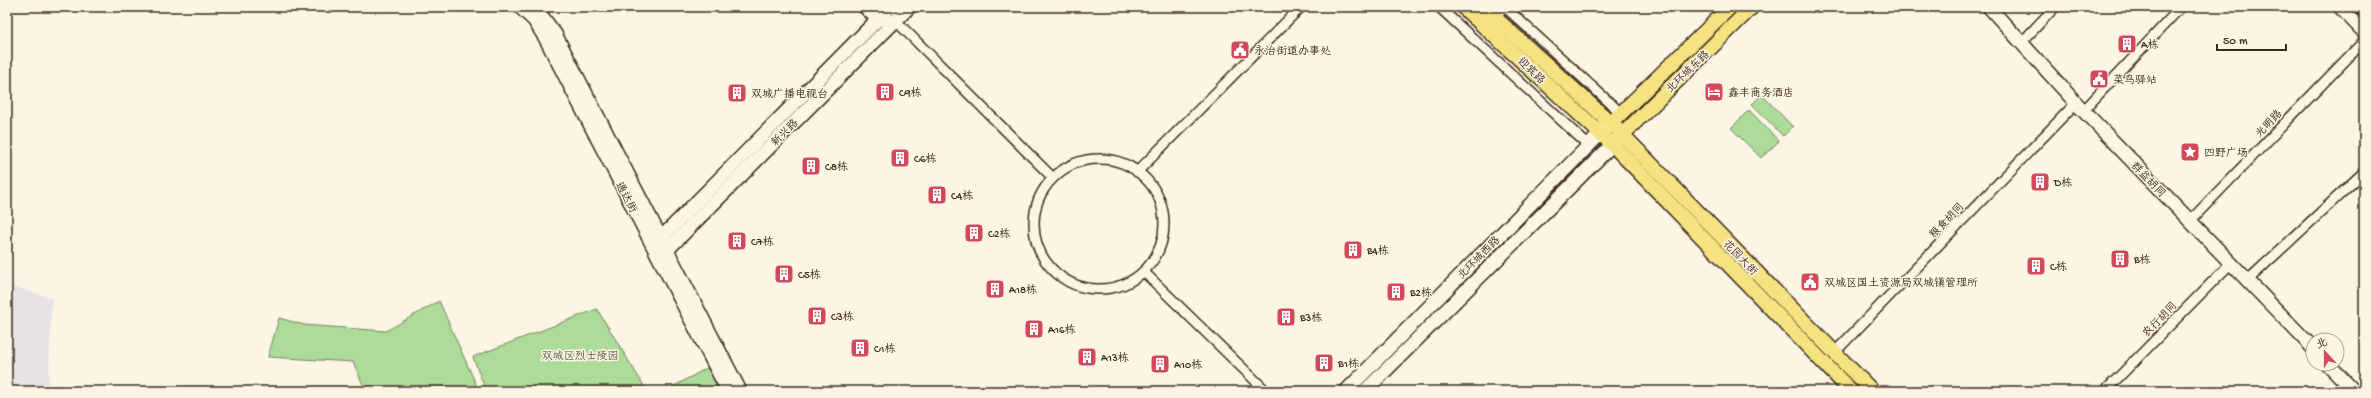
<svg xmlns="http://www.w3.org/2000/svg" width="2371" height="398" font-family="'Gochi Hand','LXGW WenKai TC',sans-serif">
<style>
.built{fill:#e6e2e6}
.green{fill:#addb9a;stroke:#74825c}
.lines{fill:none;stroke-linecap:round;stroke-linejoin:round}
.street-casing{stroke:#3b2a1e;stroke-width:12}
.secondary-casing{stroke:#3b2a1e;stroke-width:16}
.primary-casing{stroke:#3b2a1e;stroke-width:17}
.street{stroke:#fcf5e5;stroke-width:9}
.secondary{stroke:#fcf5e5;stroke-width:13}
.primary{stroke:#f5e382;stroke-width:14}
.labels{text-anchor:middle;stroke-width:3;stroke-linejoin:round;paint-order:stroke}
.poi-label{font-size:11px;fill:#3b2a1e;stroke:#fcf5e5;text-anchor:start}
.street-label{font-size:11px;fill:#3b2a1e;stroke:#fcf5e5}
.park-label{font-size:11px;fill:#58563d;stroke:#fcf5e5}
</style>
<rect width="100%" height="100%" fill="#fcf5e5"/>
<filter id="ink" filterUnits="userSpaceOnUse"><feTurbulence type="fractalNoise" baseFrequency=".025" numOctaves="2"/><feDisplacementMap in="SourceGraphic" scale="8" xChannelSelector="R" yChannelSelector="G"/><feConvolveMatrix kernelMatrix="1 2 1 2 8 2 1 2 1" color-interpolation-filters="sRGB"/></filter>
<g filter="url(#ink)">
<polygon class="built" points="7,285 52,298 48,391 7,391"/>
<g class="green">
<polygon points="1762,95 1793,127 1783,136 1752,104"/>
<polygon points="1749,110 1779,141 1761,158 1731,128"/>
<polygon points="439,301 479,391 366,391 353,362 268,357 279,318 304,325 386,331"/>
<polygon points="597,309 647,391 486,391 473,357"/>
<polygon points="707,368 722,391 665,391"/>
</g>
<g class="lines">
<g class="street-casing">
<g id="street">
<polyline points="1439,7 1589,146"/>
<polyline points="1505,7 1621,113"/>
<polyline points="891,20 895,20 1053,178"/>
<polyline points="2021,43 2055,7"/>
<polyline points="2083,111 2181,7"/>
<circle cx="1099" cy="224" r="65"/>
<polyline points="1137,172 1301,7"/>
<polyline points="2190,221 2364,41"/>
<polyline points="1144,272 1266,391"/>
<polyline points="2248,280 2364,172"/>
<polyline points="1834,353 2076,103"/>
<polyline points="2105,391 2231,263"/>
</g>
</g>
<g class="secondary-casing">
<g id="secondary">
<polyline points="520,7 534,20 546,39 728,391"/>
<polyline points="535,7 555,34 740,391"/>
<polyline points="865,7 878,19 886,19"/>
<polyline points="1989,7 2076,103 2313,348"/>
<polyline points="2340,7 2364,32"/>
<polyline points="2362,7 2364,9"/>
<polyline points="1493,16 1502,7"/>
<polyline points="656,243 890,7"/>
<polyline points="662,255 909,7"/>
<polyline points="2328,364 2354,391"/>
<polyline points="1346,391 1608,126"/>
<polyline points="1365,391 1620,137"/>
</g>
</g>
<g class="primary-casing">
<g id="primary">
<polyline points="1463,7 1612,144 1851,391"/>
<polyline points="1483,7 1611,123 1872,391"/>
<polyline points="1611,123 1730,7"/>
<polyline points="1622,135 1752,7"/>
</g>
</g>
<use href="#street" class="street"/>
<use href="#secondary" class="secondary"/>
<use href="#primary" class="primary"/>
</g>
</g>
<defs>
<g id="building-square" transform="scale(1)"><rect x="-9" y="-9" width="18" height="18" rx="4" fill="#d1495b" stroke="#fcf5e5"/><path d="M-4-6H4V6H1V3H-1V6H-4ZM-2.5-4.3h1.7v1.8h-1.7ZM.8-4.3h1.7v1.8H.8ZM-2.5-1h1.7V.8h-1.7ZM.8-1h1.7V.8H.8Z" fill="#fff"/></g>
<g id="civic-square" transform="scale(1)"><rect x="-9" y="-9" width="18" height="18" rx="4" fill="#d1495b" stroke="#fcf5e5"/><path d="M-.6-6.5H3V-4.5H.6V-3L4-1V1h2V6H-6V1h2V-1L-.6-3ZM-1.2 2.5V6h2.4V2.5Z" fill="#fff"/></g>
<g id="hotel-square" transform="scale(1)"><rect x="-9" y="-9" width="18" height="18" rx="4" fill="#d1495b" stroke="#fcf5e5"/><path d="M-6-4.5h1.5V1H6V5H4.5V3h-9V5H-6ZM-4 0a1.8 1.8 0 1 1 3.6 0ZM.5 0V-2.5h3Q6-2.5 6 0Z" fill="#fff"/></g>
<g id="sight-square" transform="scale(1)"><rect x="-9" y="-9" width="18" height="18" rx="4" fill="#d1495b" stroke="#fcf5e5"/><path d="M0-6L1.8-2.2L6-1.7L2.9 1.2L3.7 5.4L0 3.3L-3.7 5.4L-2.9 1.2L-6-1.7L-1.8-2.2Z" fill="#fff"/></g>
</defs>
<g fill-rule="evenodd">
<use href="#building-square" x="2127" y="44"/>
<use href="#civic-square" x="1240" y="50"/>
<use href="#civic-square" x="2099" y="79"/>
<use href="#building-square" x="885" y="92"/>
<use href="#hotel-square" x="1714" y="92"/>
<use href="#building-square" x="737" y="93"/>
<use href="#sight-square" x="2190" y="152"/>
<use href="#building-square" x="900" y="158"/>
<use href="#building-square" x="811" y="166"/>
<use href="#building-square" x="2040" y="182"/>
<use href="#building-square" x="937" y="195"/>
<use href="#building-square" x="974" y="233"/>
<use href="#building-square" x="737" y="241"/>
<use href="#building-square" x="1353" y="250"/>
<use href="#building-square" x="2120" y="259"/>
<use href="#building-square" x="2036" y="266"/>
<use href="#building-square" x="784" y="274"/>
<use href="#civic-square" x="1810" y="282"/>
<use href="#building-square" x="995" y="289"/>
<use href="#building-square" x="1396" y="292"/>
<use href="#building-square" x="817" y="316"/>
<use href="#building-square" x="1286" y="317"/>
<use href="#building-square" x="1034" y="329"/>
<use href="#building-square" x="860" y="348"/>
<use href="#building-square" x="1087" y="357"/>
<use href="#building-square" x="1324" y="363"/>
<use href="#building-square" x="1160" y="364"/>
</g>
<g class="labels">
<g class="poi-label">
<text x="2141" y="48">A栋</text>
<text x="1254" y="54">永治街道办事处</text>
<text x="2113" y="83">菜鸟驿站</text>
<text x="899" y="96">C9栋</text>
<text x="1728" y="96">鑫丰商务酒店</text>
<text x="751" y="97">双城广播电视台</text>
<text x="2204" y="156">四野广场</text>
<text x="914" y="162">C6栋</text>
<text x="825" y="170">C8栋</text>
<text x="2054" y="186">D栋</text>
<text x="951" y="199">C4栋</text>
<text x="988" y="237">C2栋</text>
<text x="751" y="245">C7栋</text>
<text x="1367" y="254">B4栋</text>
<text x="2134" y="263">B栋</text>
<text x="2050" y="270">C栋</text>
<text x="798" y="278">C5栋</text>
<text x="1824" y="286">双城区国土资源局双城镇管理所</text>
<text x="1009" y="293">A18栋</text>
<text x="1410" y="296">B2栋</text>
<text x="831" y="320">C3栋</text>
<text x="1300" y="321">B3栋</text>
<text x="1048" y="333">A16栋</text>
<text x="874" y="352">C1栋</text>
<text x="1101" y="361">A13栋</text>
<text x="1338" y="367">B1栋</text>
<text x="1174" y="368">A10栋</text>
</g>
<g class="street-label">
<text transform="translate(1532 70) rotate(43)" y="4">迎宾路</text>
<text transform="translate(1687 71) rotate(-44)" y="4">北环城东路</text>
<text transform="translate(2268 123) rotate(-46)" y="4">光明路</text>
<text transform="translate(784 132) rotate(-45)" y="4">新兴路</text>
<text transform="translate(2149 179) rotate(46)" y="4">群益胡同</text>
<text transform="translate(627 197) rotate(62)" y="4">通达街</text>
<text transform="translate(1946 220) rotate(-46)" y="4">粮食胡同</text>
<text transform="translate(1478 257) rotate(-45)" y="4">北环城西路</text>
<text transform="translate(1741 257) rotate(46)" y="4">花园大街</text>
<text transform="translate(2159 319) rotate(-46)" y="4">农行胡同</text>
</g>
<g class="park-label">
<text x="580" y="359">双城区烈士陵园</text>
</g>
</g>
<rect width="2371" height="398" fill="none" stroke="#fcf5e5" stroke-width="24"/>
<rect x="12" y="12" width="2347" height="374" fill="none" stroke="#3b2a1e" stroke-width="1.5" filter="url(#ink)"/>
<g transform="translate(2325 352) rotate(339)"><circle r="19" fill="#fcf5e5" stroke="#afa495"/>
<path d="M0-3L7 15L0 10L-7 15Z" fill="#d1495b"/>
<text y="-6" font-size="11" font-weight="bold" text-anchor="middle" fill="#3b2a1e">北</text>
</g>
<path d="M2217 44v6h69v-6" fill="none" stroke="#3b2a1e" stroke-width="2"/>
<text x="2223" y="44" font-size="12" fill="#3b2a1e" stroke="#fcf5e5" stroke-width="3" paint-order="stroke">50 m</text>
</svg>
